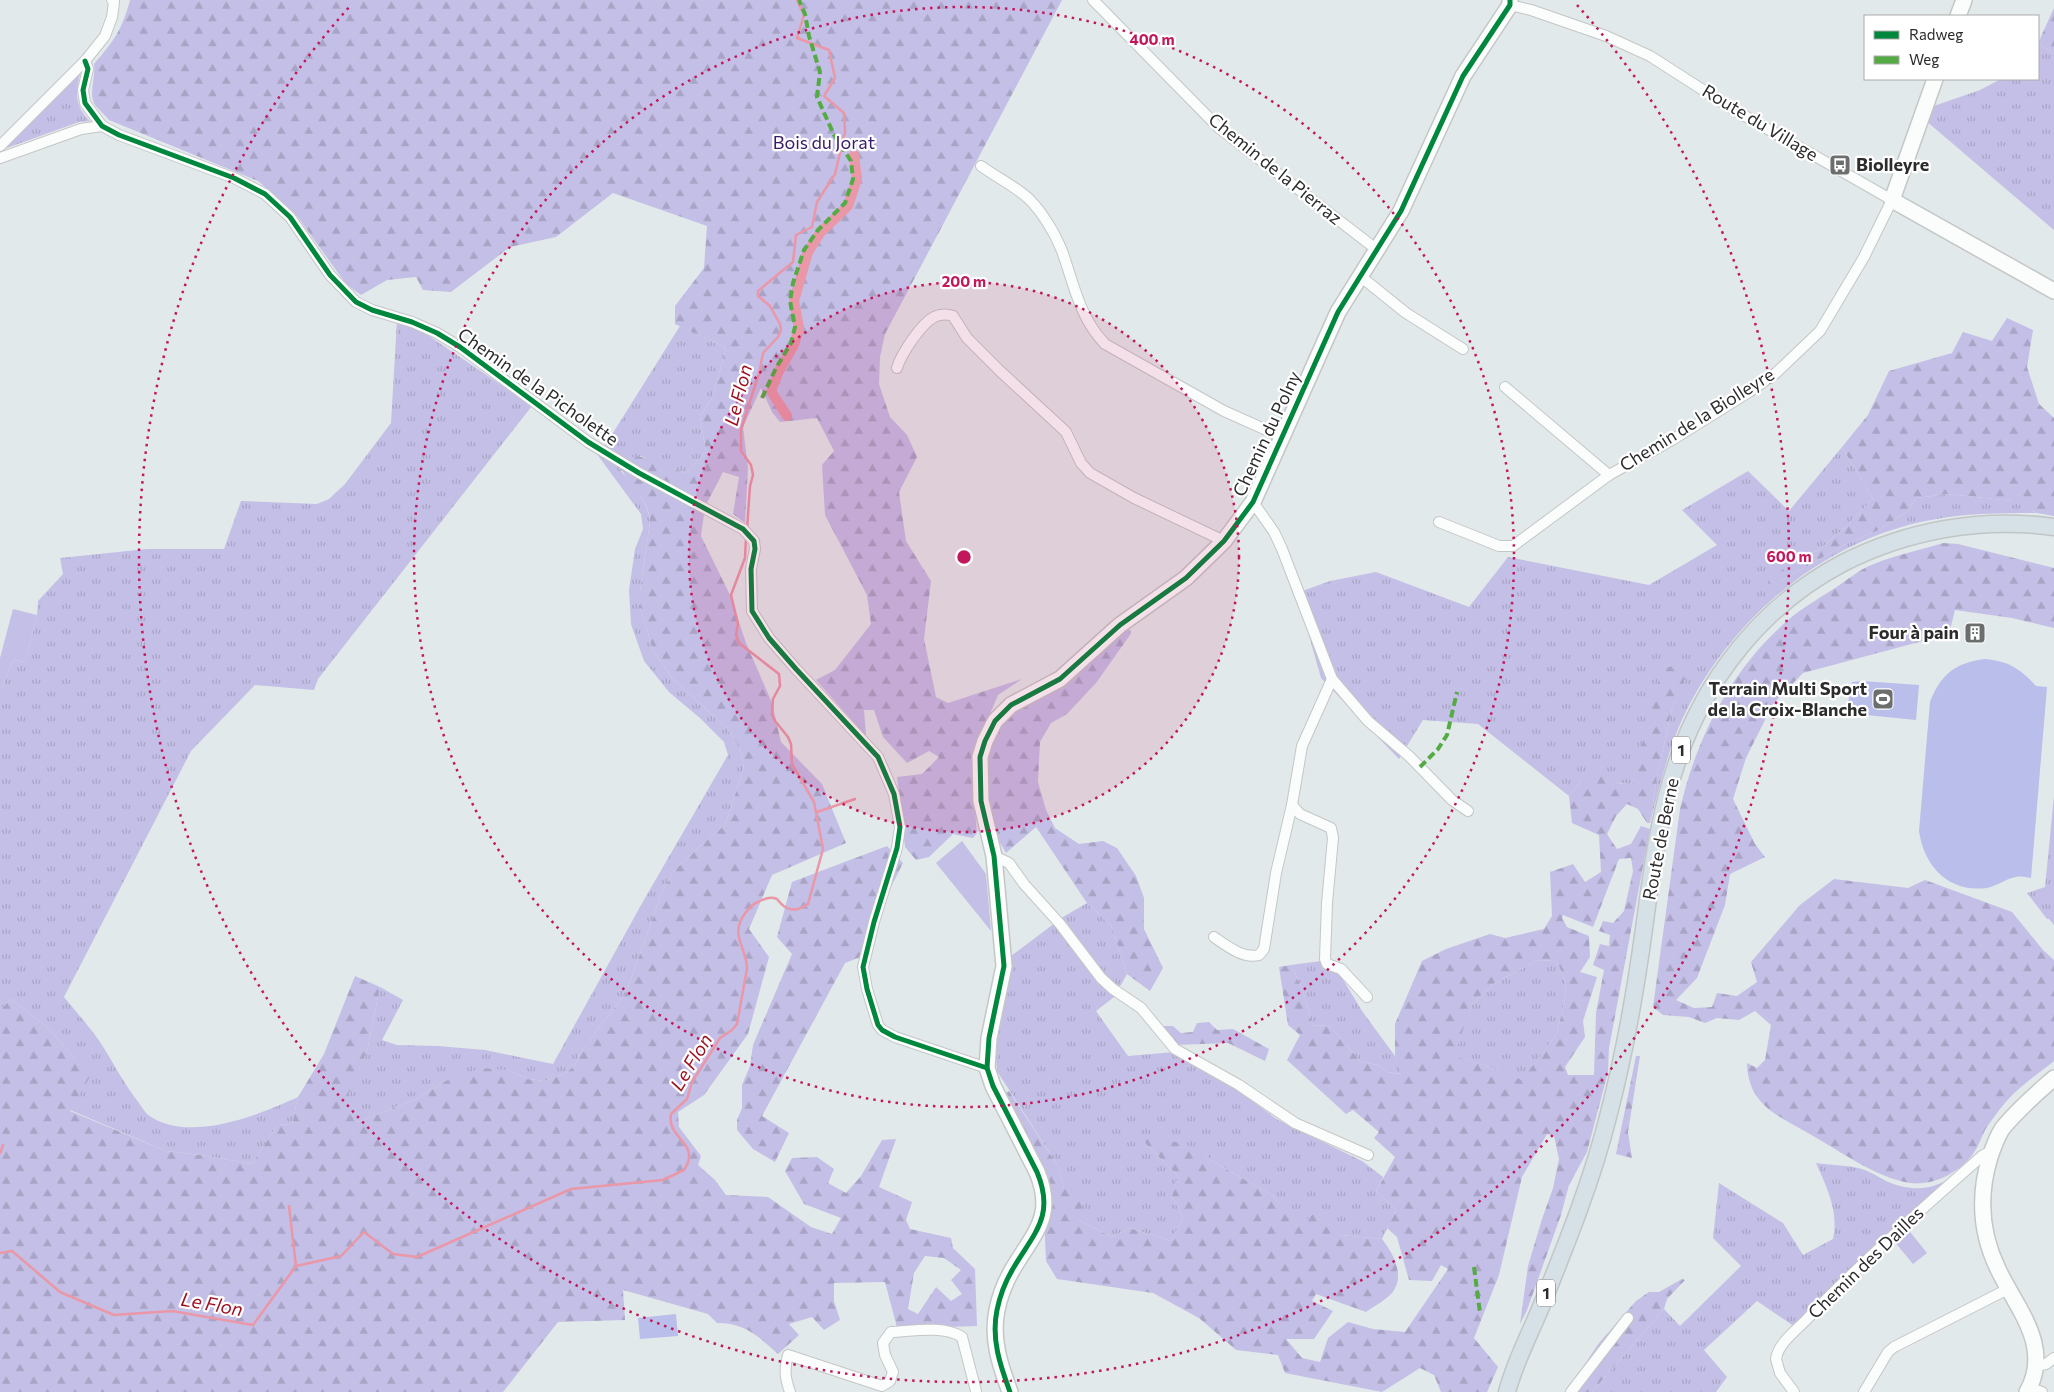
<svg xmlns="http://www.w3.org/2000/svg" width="2054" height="1392" font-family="Commissioner,sans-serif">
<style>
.grass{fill:url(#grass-tufts)}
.forest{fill:url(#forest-firs);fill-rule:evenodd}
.park{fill:#c4bfe6}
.pitch{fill:#b9beea}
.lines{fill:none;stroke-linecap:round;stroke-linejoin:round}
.stream{stroke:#ea97a7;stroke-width:2.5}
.canal{stroke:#ea97a7;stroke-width:10}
.street-casing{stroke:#c5c6c6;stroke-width:12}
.secondary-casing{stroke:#c5c6c6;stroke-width:18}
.primary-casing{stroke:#c2c5c6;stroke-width:19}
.street{stroke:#fbfcfc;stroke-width:10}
.secondary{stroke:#fbfcfc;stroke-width:15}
.primary{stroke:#d5e1e7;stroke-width:16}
.quiet{stroke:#54ab44;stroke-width:4;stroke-dasharray:8 4;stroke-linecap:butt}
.cycleway-casing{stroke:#fff;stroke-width:8}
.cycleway{stroke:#00873e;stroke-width:5}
.ring{fill:none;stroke:#c2185b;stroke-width:2.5;stroke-dasharray:2.5 5}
.labels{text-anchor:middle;stroke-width:4.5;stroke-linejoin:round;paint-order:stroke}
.shield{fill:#fff;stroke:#6b6b6b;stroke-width:1}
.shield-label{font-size:16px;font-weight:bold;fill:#2c2c2c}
.street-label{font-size:18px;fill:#2c2c2c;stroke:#fff}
.park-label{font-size:18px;fill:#361c6a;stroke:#fff}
.poi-label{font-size:18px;font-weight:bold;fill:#2c2c2c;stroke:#fff;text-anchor:end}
.water-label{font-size:19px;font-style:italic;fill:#9d0f1e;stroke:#fff}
.centre{fill:#c2185b;stroke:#fff;stroke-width:2.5}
.ring-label{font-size:15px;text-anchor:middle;font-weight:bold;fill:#c2185b;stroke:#fff;stroke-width:4.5;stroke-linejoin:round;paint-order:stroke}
</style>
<defs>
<pattern id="grass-tufts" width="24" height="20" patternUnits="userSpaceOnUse" patternTransform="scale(1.25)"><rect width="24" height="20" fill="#c4bfe6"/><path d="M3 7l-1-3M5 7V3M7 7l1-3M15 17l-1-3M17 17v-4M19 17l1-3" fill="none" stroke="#a9a4c5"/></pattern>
<pattern id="forest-firs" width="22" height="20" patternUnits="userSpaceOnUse" patternTransform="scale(1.25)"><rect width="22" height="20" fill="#c4bfe6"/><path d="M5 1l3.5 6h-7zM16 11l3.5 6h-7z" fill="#a9a4c5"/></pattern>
</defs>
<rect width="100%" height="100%" fill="#e2e9ea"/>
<g class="grass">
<polygon points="2038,43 2054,54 2054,230 1925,120 1931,107 1980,90 2001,79 2038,79"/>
<path d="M80 74C75 94 75 106 90 121L79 122 4 149Z"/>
<path d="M397 320 410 323 532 406 318 679 314 690 255 685 191 751 64 997C76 1012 89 1026 100 1042 113 1062 124 1084 139 1103 142 1107 145 1112 148 1115 189 1144 258 1115 298 1097L292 1124 277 1125 252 1164 201 1155 166 1151 70 1110 76 1060 48 1028 11 999 0 1010V688H2L13 660 25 662 37 615 38 601 63 574 60 558 147 549H224L241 501 317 504 329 499 345 484 391 423Z"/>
<path d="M680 326 726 348 713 397 700 416 706 452 686 473 641 456 621 471C634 487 648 501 650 522L640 591V607L653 650 672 678 726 727 740 747 744 768 725 825 700 846 674 871 662 892 626 993 600 1026 580 1054 575 1065 566 1073 545 1081 528 1079 508 1070 449 1079 416 1099 358 1122 343 1104 367 1051 380 987 403 1000 382 1040 397 1045 438 1046 485 1050 553 1064 645 898 728 755 724 742 701 719 669 692 644 661 631 624 629 590 635 549 643 529 641 514 591 446 601 452Z"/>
<path d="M1842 447 1873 499 1846 527 1820 549 1791 563 1776 586 1783 580 1844 545 1879 530 1908 511 1916 498 1948 494 2013 501 2037 513C2001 513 1966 513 1931 520 1820 540 1722 626 1678 729 1666 759 1658 792 1650 823L1657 776 1672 709 1689 667 1640 758 1632 784 1582 780 1569 796 1478 724 1423 720 1399 759 1321 678 1297 593 1330 581 1376 572 1469 607 1508 557 1649 585 1717 545 1682 510 1748 471 1789 511Z"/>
<polygon points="2054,796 2054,925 2049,919 2047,919 2027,893 2045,887"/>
<polygon points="1087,903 1111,925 1127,974 1114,997 1096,1011 1128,1056 1175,1052 1237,1090 1278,1120 1362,1161 1383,1177 1376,1191 1396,1210 1382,1239 1340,1235 1318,1211 1299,1227 1272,1195 1210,1160 1204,1150 1144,1142 1178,1176 1172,1196 1183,1218 1171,1241 1129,1228 1112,1237 1078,1220 1064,1188 1058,1166 997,1071 995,1045 1005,999 1011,956 1063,917"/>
<polygon points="1538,960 1554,961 1559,966 1565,980 1566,994 1557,1033 1522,1081 1496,1069 1453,1056 1472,1004 1493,984"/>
<polygon points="1321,961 1322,968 1339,973 1362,1011 1395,1056 1402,1074 1387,1072 1378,1065 1361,1062 1329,1025 1313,1026 1303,991 1291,965"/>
<path d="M1816 1163C1830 1165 1845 1165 1858 1168 1868 1170 1877 1176 1886 1181 1912 1192 1932 1191 1955 1175L1795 1327 1757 1301 1704 1350 1727 1377 1716 1392H1592L1664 1309 1680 1326 1741 1266 1713 1238 1719 1183 1783 1223 1803 1255 1833 1239C1839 1211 1827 1188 1816 1163Z"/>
</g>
<g class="forest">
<path d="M130 0H1062L885 334 880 357 879 384 890 417 907 435 917 457 899 492 906 541 931 581 924 639 936 697 948 703 1022 679 998 695 975 749 972 776 977 833 973 838 953 834 929 857 916 860 905 847 897 777 922 774 939 757 929 751 907 763 883 737 874 710H864L866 736 816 680 835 670 871 624 867 595 825 515 822 465 834 451 817 418 780 422 772 412 761 388 743 427 748 468 745 523 733 514 739 477 723 472 705 507 701 536 730 595 746 643 772 703 781 742 822 784 846 843 772 875 749 929 769 957 748 1034 704 1095 678 1112 679 1127 701 1156 698 1165 715 1180 726 1195 768 1197 811 1227 832 1234 841 1218 804 1204 785 1171 792 1158 817 1157 834 1169 828 1183 846 1193 861 1176 882 1140 896 1139 879 1187 912 1202 906 1220 910 1229 951 1238 953 1248 975 1269 977 1326 918 1328 899 1335 885 1282 834 1283V1301L840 1320 824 1330 812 1317 789 1324 799 1335 778 1354C758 1336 745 1323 717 1323L708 1314 623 1290 625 1320 558 1322 503 1392H0V1010L11 999 48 1028 76 1060 98 1063 70 1111 166 1151 201 1155 252 1164 277 1125 292 1124 298 1097 324 1054 355 976 380 987 367 1051 344 1104 358 1122 416 1099 449 1079 481 1068 508 1070 528 1079 545 1081 566 1073 575 1065 580 1054 600 1026 626 993 662 892 674 871 700 846 725 825 744 768 740 747 726 727 672 678 653 650 640 607V591L650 522C648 492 622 484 620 461 640 448 666 466 686 473L706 452 700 416 713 397 726 348 675 324V306L704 268 707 226 613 193 556 237 510 247 451 292 423 290 416 277 387 280 361 295 346 284 297 216 258 181 109 120C105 115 99 110 95 105 88 94 96 77 94 64 114 41 122 30 130 0ZM925 1256 944 1258 961 1270 951 1280 962 1294 951 1301 936 1287 918 1314 908 1309 914 1273Z"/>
<polygon points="2054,8 2054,54 2038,43"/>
<polygon points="2007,318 2033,330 2027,367 2039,404 2054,418 2054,516 2037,513 2012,501 1948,494 1916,498 1908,511 1879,530 1844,545 1783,580 1776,586 1769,586 1768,581 1791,563 1820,549 1846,527 1873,499 1842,447 1868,415 1889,371 1952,353 1963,332 1992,341"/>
<path d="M1943 543 1958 544 2054 568V628L2012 618 1955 610 1949 634 1803 673 1773 704 1746 758 1733 799 1755 844 1765 857 1730 874 1725 905 1697 978 1676 1000 1694 1008 1712 1007 1717 993 1737 996 1757 982 1751 962 1800 905 1834 879 1908 888 1925 880 2012 912 2043 950 2054 960V1061C2038 1074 2018 1087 2005 1103 1998 1111 1991 1121 1985 1130 1981 1138 1978 1147 1973 1154 1959 1173 1933 1186 1910 1183 1876 1178 1837 1149 1808 1133 1776 1115 1748 1104 1747 1063L1757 1068 1765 1060 1771 1025 1755 1011 1739 1020 1717 1018 1705 1023 1689 1017 1663 1015 1653 1007 1680 809C1697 735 1734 664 1794 615 1806 606 1819 598 1832 590 1845 582 1859 569 1874 564 1895 555 1921 550 1943 543Z"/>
<polygon points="1126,628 1131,631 1130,635 1096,683 1067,714 1051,723 1040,742 1038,782 1046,810 1055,828 1079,844 1103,841 1117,848 1136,876 1144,898 1144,929 1163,968 1150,991 1127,974 1111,925 1087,903 1036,827 1006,853 993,831 987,800 986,774 988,750 1005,717"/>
<path d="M1662 667H1690L1672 709 1657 776 1650 823H1647L1638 809 1627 804 1616 816 1607 834 1617 849 1631 844 1641 826 1650 829 1609 1048 1608 1072 1587 1152 1569 1185 1561 1215 1527 1310 1520 1324 1528 1266 1542 1219 1553 1188 1559 1159 1554 1136 1547 1134 1522 1177 1499 1275 1474 1338 1498 1367 1487 1392H1441L1434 1375 1420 1368 1382 1392 1285 1373 1278 1355 1236 1350 1199 1318 1153 1293 1057 1279 1046 1261 1043 1193 1001 1095 1009 1091 1058 1166 1064 1188 1085 1197 1078 1220 1112 1237 1129 1228 1171 1241 1183 1218 1172 1196 1178 1176 1144 1142 1147 1134 1204 1150 1210 1160 1272 1195 1299 1226 1318 1210 1340 1235 1382 1239C1393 1253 1406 1276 1392 1293 1386 1300 1374 1306 1366 1312L1316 1294 1312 1301 1333 1311 1314 1339H1286L1302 1358 1320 1362 1328 1338 1348 1322 1373 1329 1405 1332 1448 1269 1441 1265 1432 1281 1409 1280 1397 1237 1387 1228 1396 1210 1376 1191 1395 1157 1374 1138 1379 1132 1353 1110 1346 1114 1287 1060 1300 1035 1288 1025 1279 967 1291 965 1303 991 1313 1026 1329 1025 1361 1062 1378 1065 1387 1072 1401 1074 1395 1056V1024L1422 961 1446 949 1490 934 1505 938 1544 929 1552 916 1550 872 1573 864 1585 882 1601 872 1599 835 1572 823 1569 796 1582 780 1601 774 1616 783 1632 784ZM1631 858 1633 871 1624 911 1613 923 1603 921 1599 931 1610 935 1609 946 1600 944 1593 965 1604 970 1596 1013 1594 1075H1568L1565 1067 1585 1037 1583 1021 1597 977 1580 972 1590 957 1589 936 1567 927 1562 918 1563 915 1593 927 1619 859ZM1538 960 1554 961 1559 966 1565 980 1566 994 1557 1033 1522 1080 1496 1069 1454 1056 1472 1004 1493 984Z"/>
<polygon points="887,846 903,863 876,917 866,955 845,963 762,1116 789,1133 775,1162 753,1149 737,1130 737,1120 742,1108 742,1085 750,1066 753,1045 792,954 777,937 792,882"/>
<polygon points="1209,1022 1217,1030 1233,1029 1269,1049 1265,1061 1228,1043 1175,1045 1158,1026 1173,1026 1181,1033 1193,1032 1197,1023"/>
<polygon points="1636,1056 1640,1056 1628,1132 1632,1158 1616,1154"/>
<polygon points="1682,1279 1685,1280 1667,1299 1664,1309 1592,1392 1566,1392 1599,1343 1636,1301 1649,1292 1659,1292"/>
</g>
<g class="park">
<polygon points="13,609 37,615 25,662 13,660 2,688 0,688 0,658"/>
<polygon points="962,841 986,874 991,931 936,863"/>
<polygon points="1907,1228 1927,1253 1913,1264 1893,1240"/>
</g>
<g class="pitch">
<path d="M1985 659C2008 661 2021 669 2036 686L2047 687 2031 878C2026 877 2020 876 2016 877 2007 878 1997 886 1987 888 1948 893 1924 866 1919 831L1930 702C1941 674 1955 663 1985 659Z"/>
<polygon points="1862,681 1919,685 1916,720 1846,713 1852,682"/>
<polygon points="676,1314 678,1336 640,1339 638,1318"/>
</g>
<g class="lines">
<g class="stream">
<polyline points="747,529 750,486 753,475 751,465 741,451 741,430 759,373 763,353 778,337 781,330 780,324 770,306 758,296 758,291 793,262 796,235 812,227 817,202 835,174 845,132 844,113 824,96 835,78 829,50 797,38 804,15 797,0"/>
<polyline points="817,812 855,799"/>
<polyline points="0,1153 3,1145"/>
<polyline points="289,1206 296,1266"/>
<path d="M0 1253 12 1251 60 1292 114 1315 172 1311 253 1325 296 1266 341 1256 364 1232 393 1254 417 1257 571 1189 663 1180 684 1170C686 1166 689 1162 689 1158 691 1141 667 1135 671 1114L687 1099 692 1082 720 1038 732 1030 737 1024 747 969C747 947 728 935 746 912 750 908 752 904 758 902 764 899 770 896 777 899 786 911 795 913 808 904L823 849 814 802 792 764 791 744 788 737 775 721 772 714 773 699 780 686 779 674 739 643 736 635 738 624 731 595 745 558 746 537"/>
</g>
<polyline class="canal" points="787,416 771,391 779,371 794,345 799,328 794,301 808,252 820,233 848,206 857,179 854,155"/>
<g class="street-casing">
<g id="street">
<polyline points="1093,0 1219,128 1376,249"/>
<polyline points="85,61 88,69 83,90 85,103 102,126 119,135 234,178 265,194 290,217 330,275 356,302 372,310 412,322 437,333 460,347 588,442 639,473 743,529 754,541 755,549 751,569 752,611 769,638 796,669 878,757 894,794 900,827 897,848 874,922 863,967 867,989 878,1025 882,1030 895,1037 987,1068"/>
<polyline points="0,146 85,61 105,36 112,17 114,2 112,0"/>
<polyline points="0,158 81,129 102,126"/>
<path d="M981 166C996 177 1015 186 1029 199 1042 212 1055 233 1062 251 1074 284 1079 317 1105 344L1224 411 1282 437"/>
<polyline points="1360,276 1406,313 1463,349"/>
<path d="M897 368C901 354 921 324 934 317 940 314 947 314 953 316L967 338 1000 371 1066 432 1081 463 1090 473 1134 498 1224 541"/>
<polyline points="1505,387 1609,475"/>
<polyline points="1253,502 1274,532 1282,549 1332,679 1368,721 1409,756 1452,800 1468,811"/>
<polyline points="1439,522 1499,546 1513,546 1609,475 1672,440 1749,392 1776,373 1820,331 1864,257 1892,200 1731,108 1650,56 1606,36 1531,10 1510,5"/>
<polyline points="1292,805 1300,814 1331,828 1333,838 1327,903 1325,959 1327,964 1341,969 1367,997"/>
<polyline points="994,856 1009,863 1024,884 1060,924 1101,978 1113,989 1141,1008 1175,1049 1239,1085 1295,1123 1368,1155"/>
<path d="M1214 937C1227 946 1243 959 1259 955L1264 949 1276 873 1292 805 1302 746 1332 679"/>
<polyline points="2036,1366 2046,1364 2054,1358"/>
<polyline points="2030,1388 2042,1392"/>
<path d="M790 1392C785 1378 784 1369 788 1355L882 1386 890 1381 893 1372 885 1355 883 1343 891 1332C913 1331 943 1325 962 1337L976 1391"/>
<polyline points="1571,1392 1628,1318"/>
<path d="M1794 1392 1780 1373 1776 1359C1778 1343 1798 1329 1808 1318 1863 1261 1923 1208 1982 1156L1993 1150"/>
<polyline points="1864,1392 1888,1352 1894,1347 2008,1289"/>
</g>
</g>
<g class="secondary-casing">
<g id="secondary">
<polyline points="1958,16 1964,0"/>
<polyline points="1935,79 1892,200 2054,291"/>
<path d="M1010 1392C1000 1365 991 1339 997 1310 1000 1295 1006 1280 1014 1267 1035 1232 1055 1215 1037 1172L993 1086 987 1068 989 1038 1004 966 994 856 981 801 980 757 985 741 995 721 1011 705 1060 679 1120 625 1186 578 1224 541 1253 502 1338 312 1401 211 1463 76 1510 5V0"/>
<path d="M2027 1392C2053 1346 2016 1308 1998 1269 1980 1232 1978 1196 1990 1157 1993 1148 1997 1137 2002 1129 2017 1110 2036 1094 2054 1078"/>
</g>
</g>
<g class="primary-casing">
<path id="primary" d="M1507 1392C1515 1361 1531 1332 1543 1302 1568 1240 1593 1178 1609 1113 1623 1059 1633 1005 1641 950 1650 888 1656 825 1676 765 1704 679 1763 605 1843 563 1908 530 1982 517 2054 527"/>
</g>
<use href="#street" class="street"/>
<use href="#secondary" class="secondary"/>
<use href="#primary" class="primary"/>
<g class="quiet">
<polyline points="762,398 776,368 791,343 795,327 790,301 793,283 804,250 818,230 845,203 853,179 851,161 834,135 817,97 820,72 809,36 805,14 799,0"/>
<polyline points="1420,767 1438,749 1447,735 1457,692"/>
<polyline points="1474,1267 1480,1313"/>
</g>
<g class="cycleway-casing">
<g id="cycleway">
<polyline points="85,61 88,69 83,90 85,103 102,126 119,135 234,178 265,194 290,217 330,275 356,302 372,310 412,322 437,333 460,347 588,442 639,473 743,529 754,541 755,549 751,569 752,611 769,638 796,669 878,757 894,794 900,827 897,848 874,922 863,967 867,989 878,1025 882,1030 895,1037 987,1068"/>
<path d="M1010 1392C1000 1365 991 1339 997 1310 1000 1295 1006 1280 1014 1267 1035 1232 1055 1215 1037 1172L993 1086 987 1068 989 1038 1004 966 994 856 981 801 980 757 985 741 995 721 1011 705 1060 679 1120 625 1186 578 1224 541 1253 502 1338 312 1401 211 1463 76 1510 5V0"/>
</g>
</g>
<use href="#cycleway" class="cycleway"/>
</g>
<circle cx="964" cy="557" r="275" fill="#c2185b" fill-opacity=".12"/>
<g class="ring">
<circle cx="964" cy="557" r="275"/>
<circle cx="964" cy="557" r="550"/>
<path d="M1577 5A825 825 0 1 1 351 5"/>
</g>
<defs>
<g id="bus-square" transform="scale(1.125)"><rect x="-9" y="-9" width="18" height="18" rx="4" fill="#6c6e6e" stroke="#fff"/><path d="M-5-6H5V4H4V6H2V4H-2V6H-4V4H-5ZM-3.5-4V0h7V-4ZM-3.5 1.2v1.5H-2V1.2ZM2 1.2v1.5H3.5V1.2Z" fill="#fff"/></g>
<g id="building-square" transform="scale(1.125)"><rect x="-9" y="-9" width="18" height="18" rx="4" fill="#6c6e6e" stroke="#fff"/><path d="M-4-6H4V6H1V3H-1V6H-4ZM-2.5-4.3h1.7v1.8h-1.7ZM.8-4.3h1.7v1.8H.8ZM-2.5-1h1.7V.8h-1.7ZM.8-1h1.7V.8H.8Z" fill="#fff"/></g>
<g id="stadium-square" transform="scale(1.125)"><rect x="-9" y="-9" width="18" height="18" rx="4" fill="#6c6e6e" stroke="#fff"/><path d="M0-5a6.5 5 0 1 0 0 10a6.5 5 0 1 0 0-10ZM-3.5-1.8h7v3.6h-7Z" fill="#fff"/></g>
</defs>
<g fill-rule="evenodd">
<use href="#bus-square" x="1840" y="165"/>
<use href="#building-square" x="1975" y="633"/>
<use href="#stadium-square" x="1883" y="699"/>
</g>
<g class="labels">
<g class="shield">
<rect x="1672" y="736.5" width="18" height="27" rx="4"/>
<rect x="1537" y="1279.5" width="18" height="27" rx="4"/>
</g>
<g class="shield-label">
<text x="1681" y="756">1</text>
<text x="1546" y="1299">1</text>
</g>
<g class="street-label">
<text transform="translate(1760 123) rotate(31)" y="6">Route du Village</text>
<text transform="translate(1275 169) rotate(39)" y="6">Chemin de la Pierraz</text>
<text transform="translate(538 387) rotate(35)" y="6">Chemin de la Picholette</text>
<text transform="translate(1697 420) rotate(-32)" y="6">Chemin de la Biolleyre</text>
<text transform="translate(1267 434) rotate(-65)" y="6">Chemin du Polny</text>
<text transform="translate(1661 839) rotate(-79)" y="6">Route de Berne</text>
<text transform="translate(1866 1263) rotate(-44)" y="6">Chemin des Dailles</text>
</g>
<g class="park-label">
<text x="824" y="149">Bois du Jorat</text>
</g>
<g class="poi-label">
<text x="1856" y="171" text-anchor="start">Biolleyre</text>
<text x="1959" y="639">Four à pain</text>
<text x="1867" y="695">Terrain Multi Sport<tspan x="1867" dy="21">de la Croix-Blanche</tspan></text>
</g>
<g class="water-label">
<text transform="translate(738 395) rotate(-76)" y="7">Le Flon</text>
<text transform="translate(691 1062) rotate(-59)" y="7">Le Flon</text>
<text transform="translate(212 1304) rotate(10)" y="7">Le Flon</text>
</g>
</g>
<circle cx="964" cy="557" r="8" class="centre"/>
<g class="ring-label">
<text x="1152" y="45">400 m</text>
<text x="964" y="287">200 m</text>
<text x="1789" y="562">600 m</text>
</g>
<rect x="1864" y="15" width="175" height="65" fill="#ffffff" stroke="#ababab"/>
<rect x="1874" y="31" width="25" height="8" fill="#00873e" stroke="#ababab"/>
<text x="1909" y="40" font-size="15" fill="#2c2c2c">Radweg</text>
<rect x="1874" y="56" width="25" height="8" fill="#54ab44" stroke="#ababab"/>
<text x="1909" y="65" font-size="15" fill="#2c2c2c">Weg</text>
</svg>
